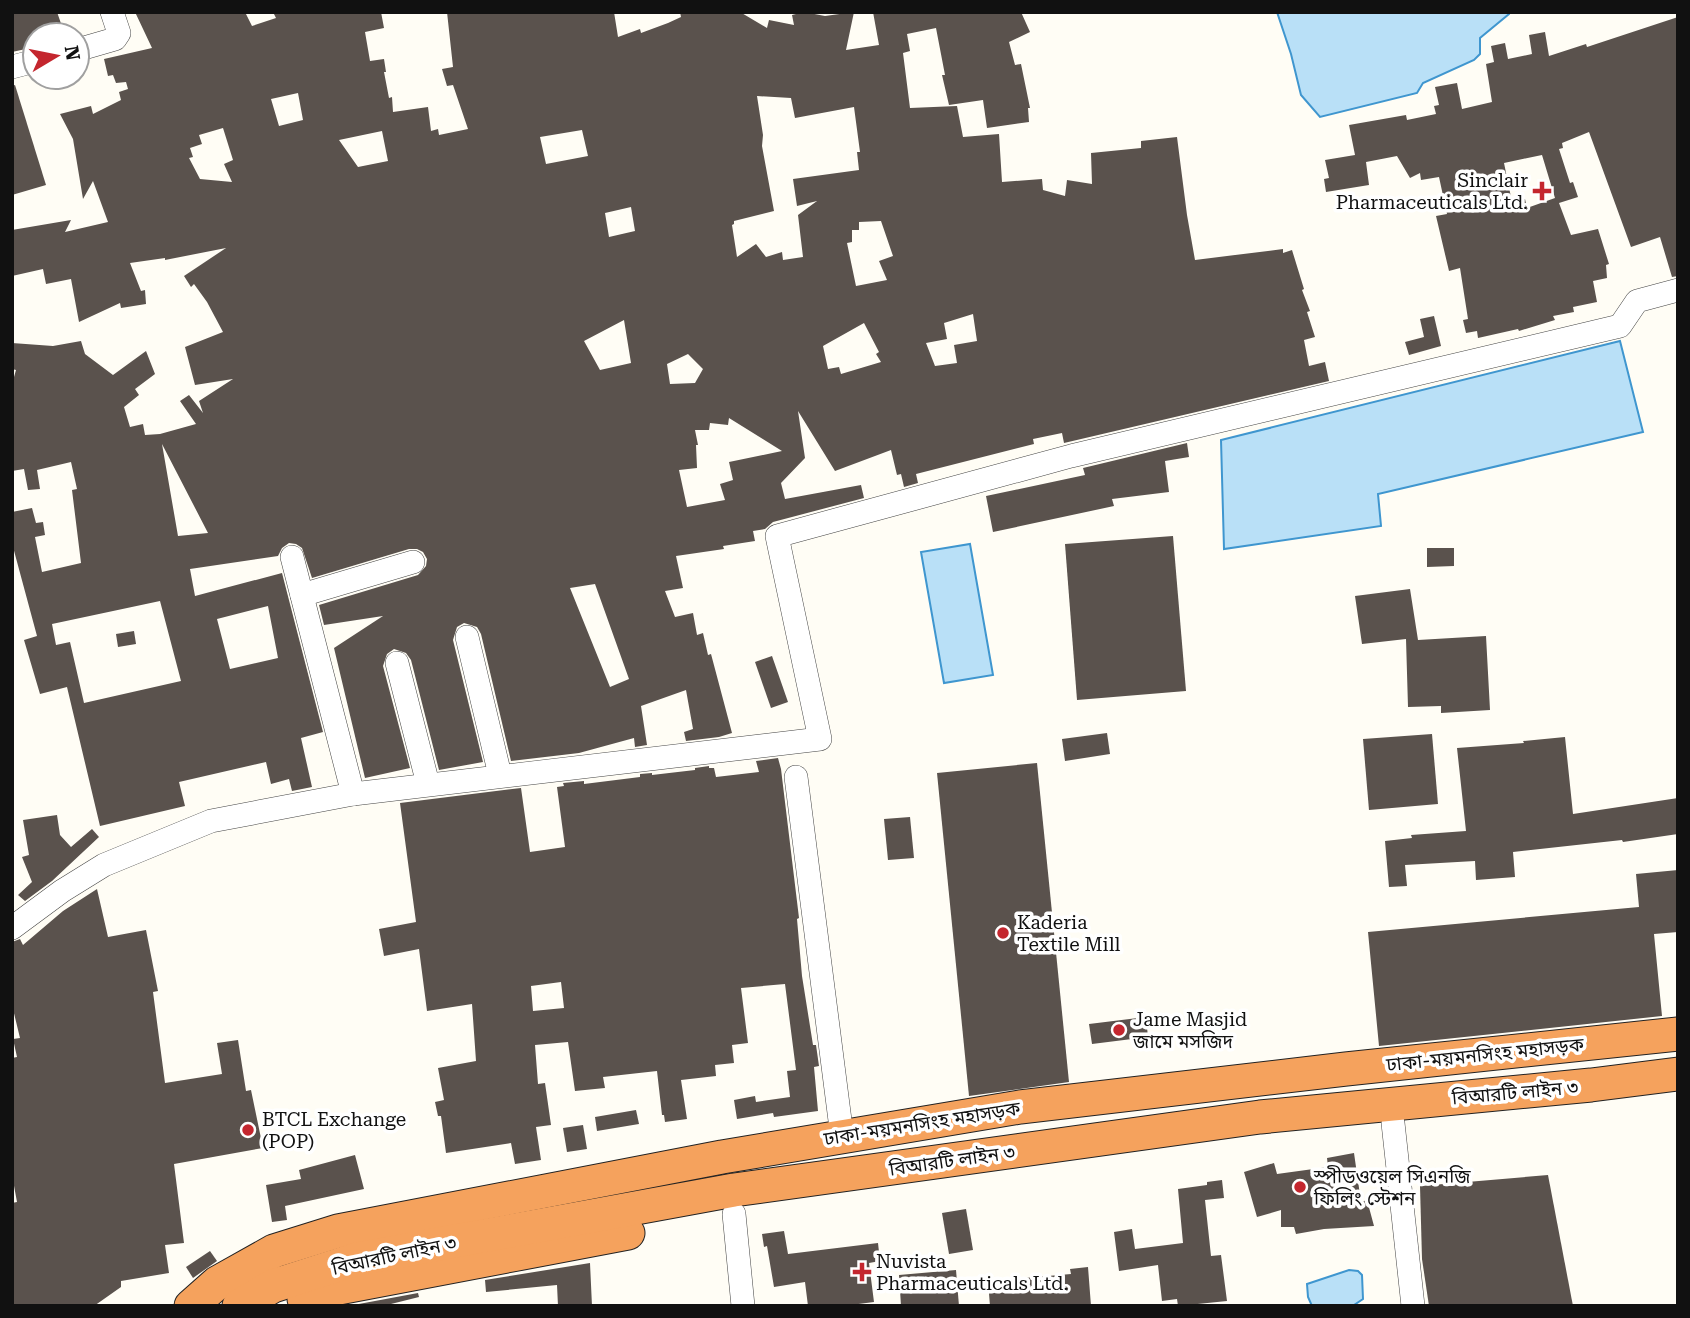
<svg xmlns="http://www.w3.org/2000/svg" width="1690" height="1318" font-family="'Roboto Serif','Noto Sans Bengali',serif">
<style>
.water{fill:#b9e0f7;stroke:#3f96cf;stroke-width:2}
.building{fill:#5a524d;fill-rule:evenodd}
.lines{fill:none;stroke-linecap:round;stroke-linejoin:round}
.minor-casing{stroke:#444;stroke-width:24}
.highway-casing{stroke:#222;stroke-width:35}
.minor{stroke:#fff;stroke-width:23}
.highway{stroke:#f5a25d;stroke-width:33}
.poi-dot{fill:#c4262e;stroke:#fff;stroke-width:2.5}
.labels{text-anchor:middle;stroke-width:7;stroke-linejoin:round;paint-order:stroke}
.poi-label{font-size:19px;fill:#111;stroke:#fff;text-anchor:start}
.street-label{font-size:19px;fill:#111;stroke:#fff}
</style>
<rect width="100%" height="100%" fill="#fffdf5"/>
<g class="water">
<polygon points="1277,12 1509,12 1509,14 1480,38 1480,54 1474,60 1423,83 1417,93 1320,117 1301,95 1291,54"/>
<polygon points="1620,341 1643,432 1378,494 1381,526 1224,549 1221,440"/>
<polygon points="970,544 993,675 944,683 921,552"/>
<polygon points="1349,1270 1358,1271 1362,1275 1363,1299 1354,1305 1312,1306 1308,1297 1307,1284"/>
</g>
<g class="building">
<polygon points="12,12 57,12 65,35 35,35 35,47 12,52"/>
<path d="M135 12H245L252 26 276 18 273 12H381L384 28 365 32 370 61 384 59 386 72H384L389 98 392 97 393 112 428 107 431 131 438 129 439 135 468 129 453 85 447 86 442 69 453 67 447 12H614L618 37 640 29 641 33 668 23 681 17 680 12H740L767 28 769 20 794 25 792 15 804 12 825 16 854 12 846 50 879 45 873 12H1021L1030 32 1009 42 1015 65 1021 64 1030 108H1028L1029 122 987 128 983 100 949 105 942 75H945L936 28 907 34 910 51 903 53 910 108 957 106 963 137 999 134 1002 182 1042 179 1043 190 1065 196 1067 180 1092 184 1091 153 1141 148V141L1177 137 1187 215 1195 260 1283 249V253L1292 250 1304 289 1302 290 1310 311 1307 312 1315 337 1304 340 1309 366 1325 362 1329 381 1064 443 1062 433 1033 439 1034 444 916 474 918 483 904 487 901 474 897 475 891 450 835 471 798 411 805 458 781 483 785 499 861 485 864 498 773 522 765 529 753 531 755 541 723 546 724 549 676 556 683 588 665 591 675 617 693 613 697 635 703 633 708 655 711 654 732 733 719 737 686 741 684 732 693 729 686 690 641 706 647 745 635 747 634 738 579 753 511 761 481 634 477 627 464 623 457 627 453 640 483 762 439 770 411 660 406 653 394 649 387 654 383 666 410 768 365 778 334 648 383 616 324 625 319 605 418 575 426 566 427 559 423 552 417 549H409L312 578 302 548 296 544 289 543 282 548 278 556 190 569 195 596 282 573 323 732 301 738 312 787 292 791 289 779 271 784 266 762 179 782 185 806 100 826 67 687 40 694 24 640 37 636 13 547 12 512 32 508 36 523 43 522 45 535 35 537 42 572 81 563 72 490 77 489 71 462 37 470 40 489 28 490 24 469 12 471V384L16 370 12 369V343L53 346 81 341 85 354 113 375 146 351 155 374 135 389 139 395 124 407 130 427 143 424 145 435 160 434 196 424 180 401 189 395 203 413 199 401 233 379 195 385 185 347 223 332 207 302 194 284 191 287 184 276 226 248 165 260V258L130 263 141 291 145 290 146 304 121 308 120 303 79 322 71 279 46 284 43 269 12 276V230L71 220 65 232 108 222 93 181 83 199 73 139 60 114 91 106 93 114 121 100 119 92 128 89 126 82 116 83 113 75 108 76 104 59 152 48ZM298 93 303 120 279 126 271 99ZM757 96 791 98 795 118 854 107 860 152H857L859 170 793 179 797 206 817 201 798 215 803 257 783 260 782 252 766 257 756 244 737 257 732 225 734 224V221L774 211 762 146 763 135ZM223 128 233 160 224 164 232 182 200 179 189 158 193 157 190 148 202 144 199 135ZM582 130 588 156 546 164 540 137ZM382 131 388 161 358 167 339 140ZM631 207 635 231 609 237 605 213ZM881 221 893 256 879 261 887 280 856 286 847 243 852 242V230H859V222ZM973 314 977 341 954 345 957 363 935 366 926 343 947 339 944 323ZM624 320 631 363 600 370 584 341ZM864 323 879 352 876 354 881 362 841 374 839 367 828 369 823 346ZM688 354 703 369 695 383 670 384 667 364ZM729 418 782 451 729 462 733 480 720 484 725 500 687 507 679 470 697 468 696 445H698L695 430H709L710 423 728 425ZM162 444 208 533 178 536ZM595 584 629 679 610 687 570 588ZM160 601 181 681 84 703 70 642 56 645 52 624ZM268 606 278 658 230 669 217 619Z"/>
<path d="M1678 17V276L1672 277 1660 237 1631 247 1589 132 1562 143 1563 148 1559 149 1570 183 1573 182 1578 197 1559 203 1571 235 1598 229 1609 264 1606 265 1607 278 1593 281 1597 302 1573 307 1574 312 1553 316 1555 320 1519 331 1518 329 1478 338 1477 331 1466 333 1463 320 1468 319 1460 268 1449 271 1436 216 1447 214 1439 177 1421 180 1420 173 1410 178 1397 156 1366 162 1369 185 1326 192 1324 179 1329 178 1325 160 1355 155 1349 125 1406 115 1407 120 1436 114 1434 106 1439 105 1435 87 1457 83 1462 109 1492 102 1486 64 1494 62 1491 46 1505 43 1508 59 1532 54 1529 35 1545 32 1549 56 1586 44 1587 47ZM1542 155 1555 198 1527 208 1525 199 1512 202 1504 163Z"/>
<polygon points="15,85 46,185 12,195 12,86"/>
<polygon points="1434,316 1441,346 1409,355 1405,342 1424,337 1420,319"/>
<polygon points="1187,443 1189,457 1165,461 1169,492 1112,499 1114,506 993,532 986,496 1085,475 1083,468"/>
<polygon points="1173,536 1186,691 1077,700 1065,544"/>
<polygon points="1427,548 1454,548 1454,566 1427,567"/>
<polygon points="1410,589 1418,640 1486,636 1490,710 1441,713 1441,706 1408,707 1406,639 1362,644 1355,596"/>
<polygon points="134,631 136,644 118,647 116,634"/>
<polygon points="772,656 788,702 771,708 755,662"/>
<polygon points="1107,733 1110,754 1065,761 1062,739"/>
<polygon points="1432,734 1438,804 1369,810 1363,739"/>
<polygon points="1565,737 1573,814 1678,798 1678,834 1623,842 1622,840 1513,852 1515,877 1476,880 1475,861 1405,865 1407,886 1389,887 1385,841 1412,838 1411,835 1466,831 1457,748 1524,743 1523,741"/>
<path d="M778 758 781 769 799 918 797 919 802 976 813 1045H816L819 1066 814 1067 818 1111 774 1117 773 1113 737 1119 734 1100 755 1096 756 1102 790 1097 787 1071 796 1070 785 984 741 988 748 1043 732 1045 734 1063 715 1065 716 1076 681 1080 687 1119 665 1122 664 1115H662L657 1071 603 1077 605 1088 575 1091 568 1042 535 1045 538 1084 545 1083 551 1125 536 1127 541 1160 515 1164 511 1143 446 1153 441 1116H438L435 1102 444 1100 438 1068 476 1061 472 1004 427 1011 419 949 384 956 379 929 416 922 400 803 521 788 530 852 565 847 557 787 564 786 563 783 584 781V784L640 777V774L652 773V775L695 770V768L709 766V768H714L716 777 759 772 756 761ZM561 982 564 1008 533 1011 531 986Z"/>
<polygon points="1037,763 1069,1082 969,1096 937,773"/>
<polygon points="57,815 60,835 71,847 92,829 99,837 52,881 25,901 18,895 32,882 22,857 29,855 23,820"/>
<polygon points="910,817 914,858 888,860 884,819"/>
<polygon points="1678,870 1678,932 1654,934 1662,1016 1379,1046 1368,932 1639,907 1636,874"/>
<polygon points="97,889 108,937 146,930 158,991 153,992 165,1083 222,1074 217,1043 238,1040 246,1091 251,1090 263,1148 174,1164 184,1243 165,1245 169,1273 121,1281 121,1287 94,1306 12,1306 12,1203 17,1202 12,1175 12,1058 17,1057 13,1039 20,1038 12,1005 12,942 20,939 23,945 63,911"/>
<polygon points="1146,1017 1148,1037 1092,1044 1089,1024"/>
<polygon points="636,1110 639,1124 597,1131 595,1117"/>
<polygon points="583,1125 587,1149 567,1152 563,1128"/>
<polygon points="1354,1153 1361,1202 1367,1200 1374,1226 1324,1229 1296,1234 1294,1227 1281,1227 1281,1210 1257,1217 1244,1172 1274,1163 1277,1174 1328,1167 1327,1158"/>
<polygon points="355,1155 364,1189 285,1206 287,1220 272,1222 266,1185 301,1179 299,1170"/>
<polygon points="1548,1175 1573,1306 1429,1306 1422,1259 1420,1186"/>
<polygon points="1222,1180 1224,1198 1205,1200 1211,1256 1221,1255 1227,1301 1178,1306 1177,1299 1162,1301 1158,1265 1119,1271 1114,1232 1132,1229 1135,1249 1183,1243 1178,1189 1207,1185 1207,1182"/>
<polygon points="966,1209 973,1250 949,1254 942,1213"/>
<polygon points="784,1231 788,1254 878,1243 880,1261 869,1263 874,1302 843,1306 808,1306 805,1282 774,1287 767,1246 764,1247 762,1234"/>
<polygon points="210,1251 217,1261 193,1278 186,1267"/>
<polygon points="590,1263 592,1306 558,1306 557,1285 486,1292 485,1280"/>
<polygon points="1088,1267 1091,1306 990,1306 988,1281 1071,1274 1070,1269"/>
<polygon points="956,1270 959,1306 901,1306 899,1275"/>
<polygon points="418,1293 419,1297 383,1306 348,1306"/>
</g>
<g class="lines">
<g class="minor-casing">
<g id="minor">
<polyline points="77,50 115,39 119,33 112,12"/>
<polyline points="12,67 35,61"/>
<polyline points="292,557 353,794"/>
<polyline points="302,595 413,562"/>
<polyline points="467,637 500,775"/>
<polyline points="397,663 428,784"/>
<polyline points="796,777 842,1136"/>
<polyline points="12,928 62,891 104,865 211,821 353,794 820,739 777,536 1071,456 1620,326 1637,301 1678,290"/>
<polyline points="1393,1123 1413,1306"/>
<polyline points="734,1214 743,1306"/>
</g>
</g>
<g class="highway-casing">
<g id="highway">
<polyline points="304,1299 328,1290 628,1233"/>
<polyline points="191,1306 217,1283 274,1251 338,1231 722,1157 1020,1107 1346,1069 1678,1034"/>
<polyline points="239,1306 273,1286 357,1259 734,1190 1260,1117 1591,1085 1678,1074"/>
</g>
</g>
<use href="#minor" class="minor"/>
<use href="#highway" class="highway"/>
</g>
<g class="poi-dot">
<path d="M1538.5 180.5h7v7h7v7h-7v7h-7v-7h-7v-7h7z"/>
<circle cx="1003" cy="933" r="7"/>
<circle cx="1119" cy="1030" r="7"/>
<circle cx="248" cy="1130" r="7"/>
<circle cx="1300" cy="1187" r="7"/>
<path d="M858.5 1261.5h7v7h7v7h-7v7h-7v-7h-7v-7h7z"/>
</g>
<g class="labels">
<g class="poi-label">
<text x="1528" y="187" text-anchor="end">Sinclair<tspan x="1528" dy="22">Pharmaceuticals Ltd.</tspan></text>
<text x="1017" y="929">Kaderia<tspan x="1017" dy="22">Textile Mill</tspan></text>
<text x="1133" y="1026">Jame Masjid<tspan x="1133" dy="22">জামে মসজিদ</tspan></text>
<text x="262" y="1126">BTCL Exchange<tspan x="262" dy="22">(POP)</tspan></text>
<text x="1314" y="1183">স্পীডওয়েল সিএনজি<tspan x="1314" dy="22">ফিলিং স্টেশন</tspan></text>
<text x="876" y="1268">Nuvista<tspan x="876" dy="22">Pharmaceuticals Ltd.</tspan></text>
</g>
<g class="street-label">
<text transform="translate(1485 1054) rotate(-6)" y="7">ঢাকা-ময়মনসিংহ মহাসড়ক</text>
<text transform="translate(1515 1092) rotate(-5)" y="7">বিআরটি লাইন ৩</text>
<text transform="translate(922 1123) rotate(-9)" y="7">ঢাকা-ময়মনসিংহ মহাসড়ক</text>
<text transform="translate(952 1160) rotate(-8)" y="7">বিআরটি লাইন ৩</text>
<text transform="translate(394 1255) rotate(-12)" y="7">বিআরটি লাইন ৩</text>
</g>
</g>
<rect width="1690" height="1318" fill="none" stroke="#111111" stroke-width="28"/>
<g transform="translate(56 56) rotate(80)"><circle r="33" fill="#ffffff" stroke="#a0a0a0" stroke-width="2"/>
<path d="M0-5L12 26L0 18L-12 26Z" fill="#c4262e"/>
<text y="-10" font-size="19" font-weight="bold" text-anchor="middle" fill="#111111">N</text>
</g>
</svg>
